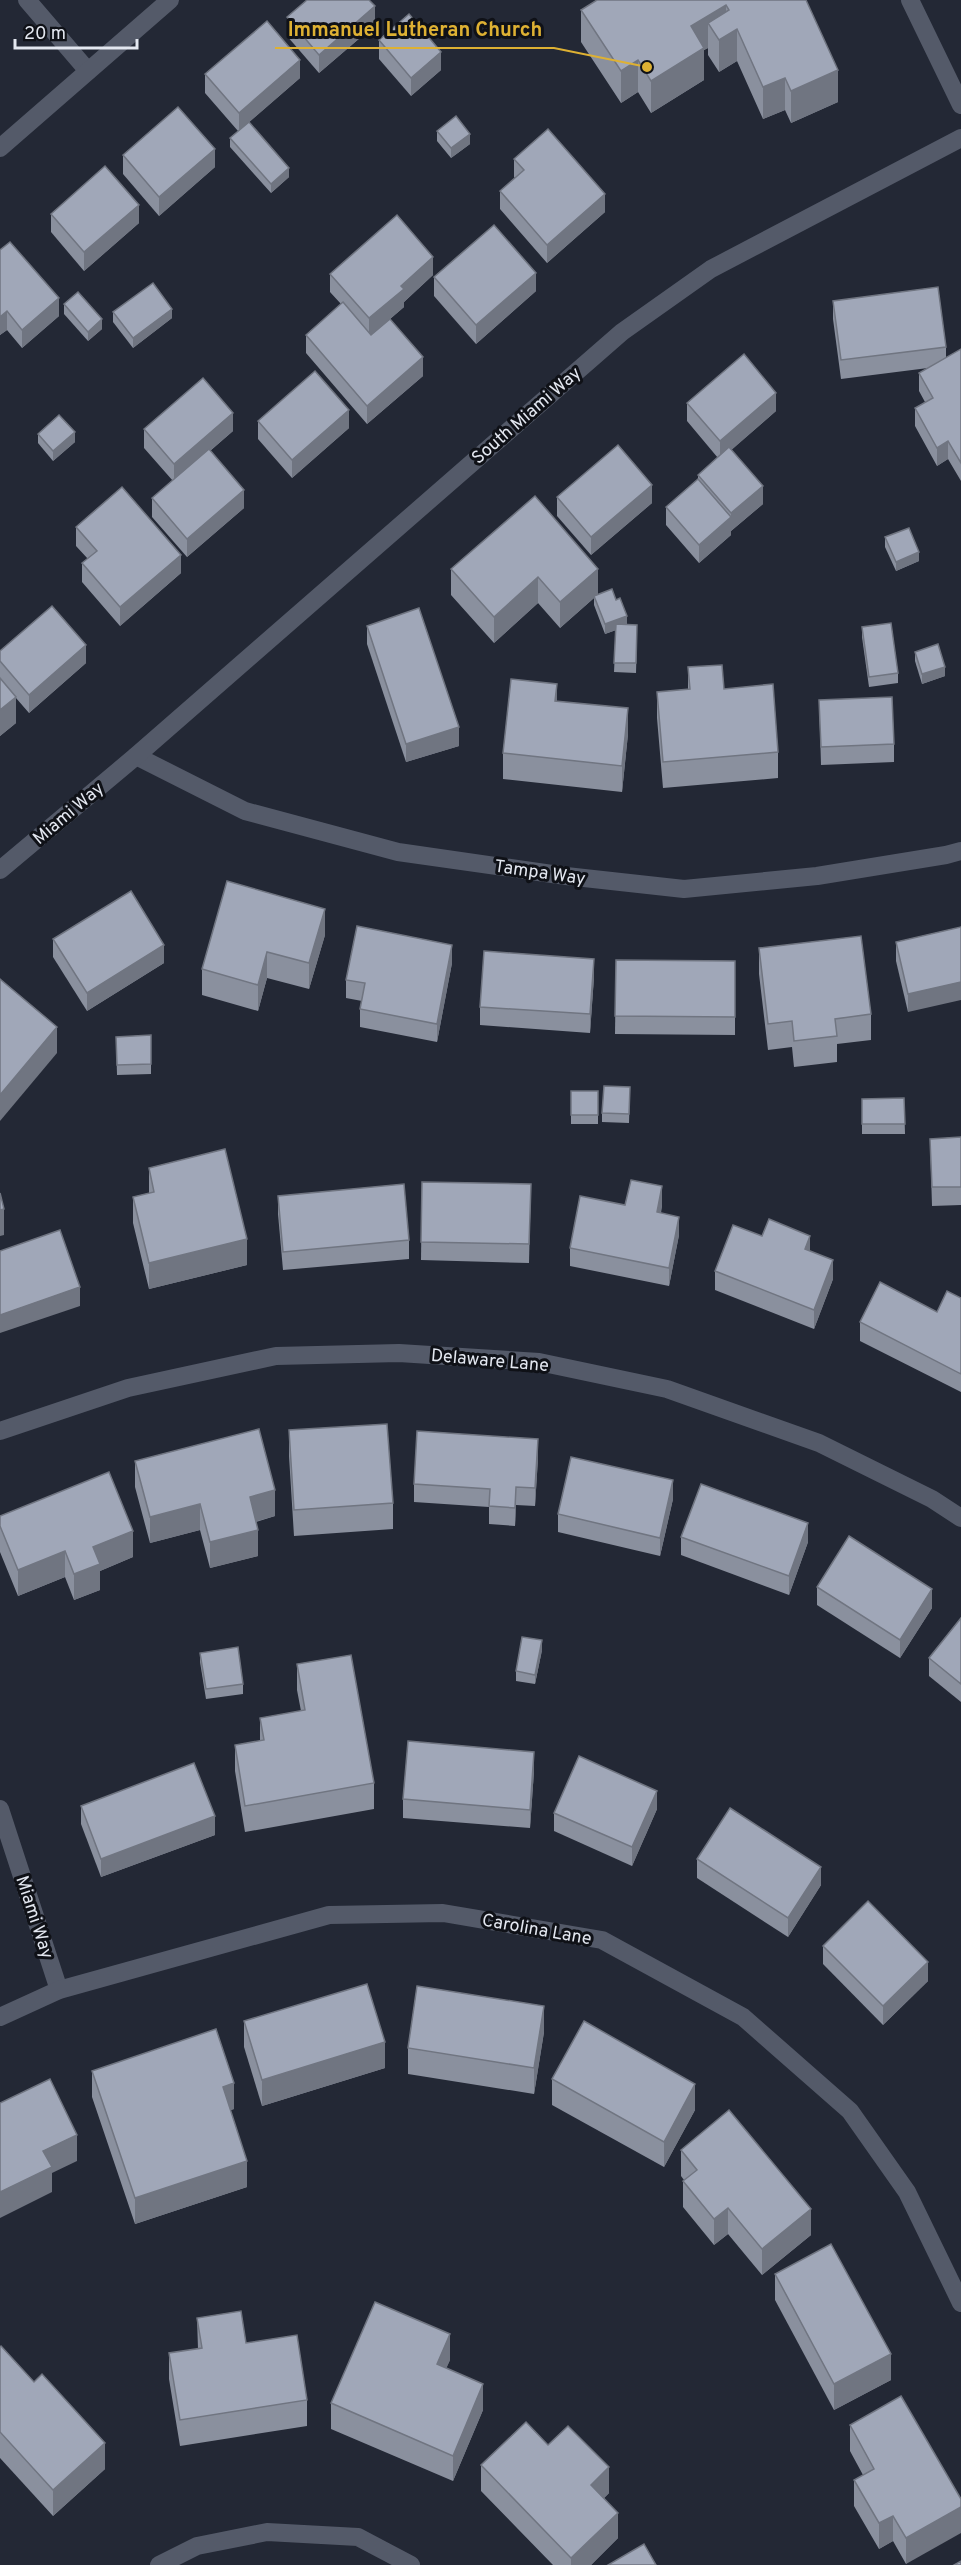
<svg xmlns="http://www.w3.org/2000/svg" width="961" height="2565" font-family="Overpass,sans-serif">
<style>
.lines{fill:none;stroke-linecap:round;stroke-linejoin:round}
.service{stroke:#545a69;stroke-width:18}
.minor{stroke:#545a69;stroke-width:18}
.tertiary{stroke:#545a69;stroke-width:18}
.secondary{stroke:#545a69;stroke-width:18}
.wall{fill:#8a909e}
.shaded-wall{fill:#707581}
.building{fill:#a0a7b8;stroke:#707581;stroke-width:1.5}
.labels{text-anchor:middle;stroke-width:6;stroke-linejoin:round;paint-order:stroke}
.street-label{font-size:18px;fill:#e3e7f0;stroke:#0f1117}
.leader{fill:none;stroke:#deb133;stroke-width:2}
.callout-dot{fill:#deb133;stroke:#0f1117;stroke-width:2}
.callout-label{font-size:20px;text-anchor:middle;font-weight:bold;fill:#deb133;stroke:#0f1117;stroke-width:6;stroke-linejoin:round;paint-order:stroke}
</style>
<rect width="100%" height="100%" fill="#232835"/>
<g class="lines">
<polyline class="service" points="27,0 88,71"/>
<g class="minor">
<polyline points="136,756 245,811 398,852 566,876 684,889 817,876 946,855 961,851"/>
<polyline points="0,870 136,756 622,332 711,269 961,138"/>
<polyline points="0,1431 128,1388 276,1356 399,1353 539,1362 667,1389 819,1443 932,1499 961,1518"/>
<polyline points="0,1809 59,1990"/>
<polyline points="0,2017 59,1990 329,1915 443,1913 602,1940 743,2017 850,2111 907,2192 961,2303"/>
<polyline points="159,2565 197,2546 267,2532 358,2537 411,2565"/>
</g>
<polyline class="tertiary" points="910,0 961,105"/>
<polyline class="secondary" points="0,148 170,0"/>
</g>
<g class="wall">
<polygon points="806,0 838,102 791,123 785,110 763,119 737,61 719,72 708,55 708,48 704,50 704,80 651,113 638,92 621,103 581,42 581,10"/>
<polygon points="287,17 375,25 319,73 287,36"/>
<polygon points="379,40 441,70 411,96 379,59"/>
<polygon points="205,74 300,78 249,122 289,177 271,193 230,147 230,138 238,131 205,93"/>
<polygon points="437,131 470,144 451,158 437,141"/>
<polygon points="123,155 215,167 159,216 123,174"/>
<polygon points="514,159 605,212 547,263 500,209 500,191 515,178 514,177"/>
<polygon points="51,214 139,223 84,271 51,232"/>
<polygon points="0,250 59,316 22,348 7,330 0,335"/>
<polygon points="330,274 433,275 404,302 404,307 390,319 423,376 367,424 306,353 306,335 341,304 330,292"/>
<polygon points="434,277 536,291 476,344 434,296"/>
<polygon points="833,301 946,347 946,358 961,349 961,481 948,459 937,466 915,426 915,408 925,402 919,391 919,373 928,368 841,379 833,319"/>
<polygon points="64,304 102,329 88,341 64,314"/>
<polygon points="113,312 172,318 133,348 113,322"/>
<polygon points="687,403 776,411 731,450 763,504 731,531 731,535 699,563 666,525 666,507 698,479 698,475 718,458 687,421"/>
<polygon points="258,421 349,428 292,478 258,439"/>
<polygon points="144,429 233,431 210,451 244,508 187,557 152,517 152,498 173,481 144,448"/>
<polygon points="38,434 75,442 53,461 38,443"/>
<polygon points="535,496 598,594 627,625 637,635 636,673 614,672 616,630 605,634 594,605 594,598 560,628 538,603 494,643 451,595 451,569"/>
<polygon points="557,497 652,503 591,555 557,516"/>
<polygon points="76,527 181,573 120,626 82,582 82,563 88,559 76,546"/>
<polygon points="885,537 919,561 896,571 885,547"/>
<polygon points="367,626 459,746 406,762 367,644"/>
<polygon points="862,627 898,673 898,683 869,687 862,637"/>
<polygon points="0,651 86,663 29,713 16,698 16,723 0,736"/>
<polygon points="915,652 945,676 922,684 915,661"/>
<polygon points="688,667 724,689 778,752 778,778 663,788 657,718 657,692 688,689"/>
<polygon points="819,700 894,744 894,762 821,765"/>
<polygon points="557,701 628,734 622,792 503,779 503,753"/>
<polygon points="961,927 908,1012 896,961 896,942"/>
<polygon points="325,935 309,989 267,978 258,1011 202,995 202,969"/>
<polygon points="53,939 164,963 87,1011 53,957"/>
<polygon points="759,948 871,1014 871,1040 837,1044 837,1062 794,1067 792,1047 768,1050 759,974"/>
<polygon points="616,960 735,961 735,1035 615,1034"/>
<polygon points="452,963 437,1042 360,1027 360,1009 362,1001 346,998 346,980"/>
<polygon points="594,977 590,1033 480,1025 480,1007"/>
<polygon points="151,1035 151,1074 117,1075 116,1037"/>
<polygon points="630,1087 629,1123 602,1122 602,1113"/>
<rect x="571" y="1091" width="27" height="33"/>
<polygon points="904,1098 905,1134 862,1134 862,1099"/>
<polygon points="961,1137 961,1205 932,1206 930,1139"/>
<polygon points="149,1168 247,1265 149,1289 133,1223 133,1197 149,1193"/>
<polygon points="422,1182 531,1184 529,1263 421,1260"/>
<polygon points="278,1196 409,1240 409,1259 283,1270 278,1214"/>
<polygon points="625,1205 662,1205 661,1213 679,1235 669,1286 570,1266 570,1248"/>
<polygon points="762,1236 810,1251 833,1279 814,1329 715,1290 715,1271"/>
<polygon points="961,1298 961,1392 860,1341 860,1322 937,1312"/>
<polygon points="289,1430 393,1503 393,1529 294,1536 289,1456"/>
<polygon points="538,1458 535,1506 516,1505 515,1526 489,1524 489,1507 414,1502 414,1484"/>
<polygon points="135,1461 275,1516 256,1522 258,1556 210,1568 200,1530 150,1543 135,1487"/>
<polygon points="673,1499 660,1556 558,1532 558,1514"/>
<polygon points="0,1516 133,1557 100,1571 100,1590 74,1600 65,1577 18,1596 0,1552"/>
<polygon points="681,1537 808,1542 789,1595 681,1555"/>
<polygon points="817,1587 932,1608 900,1658 817,1605"/>
<polygon points="961,1618 961,1702 929,1676 929,1658"/>
<polygon points="542,1650 535,1684 516,1681 516,1671"/>
<polygon points="200,1653 243,1684 243,1694 206,1699 200,1662"/>
<polygon points="297,1664 374,1783 374,1809 245,1832 235,1771 235,1745 260,1741 260,1718 301,1711 297,1690"/>
<polygon points="534,1771 530,1828 403,1818 403,1799"/>
<polygon points="81,1806 215,1835 101,1877 81,1824"/>
<polygon points="657,1809 632,1866 554,1831 554,1813"/>
<polygon points="697,1859 821,1885 788,1937 697,1878"/>
<polygon points="823,1946 928,1981 883,2025 823,1964"/>
<polygon points="244,2021 385,2068 262,2106 244,2047"/>
<polygon points="544,2032 534,2094 408,2074 408,2048"/>
<polygon points="92,2071 234,2109 230,2110 247,2187 135,2224 92,2097"/>
<polygon points="552,2079 695,2110 664,2167 552,2105"/>
<polygon points="681,2150 811,2235 762,2275 728,2234 714,2245 683,2207 683,2181 684,2180 681,2176"/>
<polygon points="775,2274 891,2380 834,2410 775,2300"/>
<polygon points="197,2318 246,2343 307,2400 307,2426 180,2446 169,2379 169,2353 198,2349"/>
<polygon points="0,2347 105,2469 53,2516 0,2458"/>
<polygon points="450,2360 446,2368 483,2410 453,2481 331,2429 331,2403"/>
<polygon points="850,2425 961,2499 906,2564 893,2541 879,2549 854,2506 854,2480 863,2475 850,2451"/>
<polygon points="548,2445 609,2493 604,2498 618,2538 591,2565 553,2565 481,2491 481,2465"/>
</g>
<g class="shaded-wall">
<polygon points="726,5 726,36 737,29 737,61 719,72 719,40 708,23 708,48 704,50 704,80 651,113 651,81 691,26"/>
<polygon points="375,6 375,25 319,73 319,55"/>
<polygon points="441,52 441,70 411,96 411,78"/>
<polygon points="300,60 300,78 239,131 239,113"/>
<polygon points="638,60 638,92 621,103 621,71"/>
<polygon points="838,70 838,102 791,123 791,91"/>
<polygon points="785,78 785,110 763,119 763,87"/>
<polygon points="470,134 470,144 451,158 451,148"/>
<polygon points="215,149 215,167 159,216 159,197"/>
<polygon points="289,168 289,177 271,193 271,184"/>
<polygon points="605,194 605,212 547,263 547,245"/>
<polygon points="139,205 139,223 84,271 84,252"/>
<polygon points="433,257 433,275 404,302 404,307 369,337 369,318 401,286"/>
<polygon points="536,273 536,291 476,344 476,325"/>
<polygon points="59,298 59,316 22,348 22,330"/>
<polygon points="172,309 172,318 133,348 133,338"/>
<polygon points="7,311 7,330 0,335 0,317"/>
<polygon points="102,319 102,329 88,341 88,332"/>
<polygon points="423,357 423,376 367,424 367,406"/>
<polygon points="776,393 776,411 720,460 720,441"/>
<polygon points="349,410 349,428 292,478 292,460"/>
<polygon points="233,413 233,431 174,482 174,464"/>
<polygon points="75,432 75,442 53,461 53,451"/>
<polygon points="948,441 948,459 937,466 937,448"/>
<polygon points="652,485 652,503 591,555 591,537"/>
<polygon points="763,486 763,504 731,531 731,513"/>
<polygon points="244,490 244,508 187,557 187,539"/>
<polygon points="731,517 731,535 699,563 699,545"/>
<polygon points="919,552 919,561 896,571 896,562"/>
<polygon points="181,555 181,573 120,626 120,607"/>
<polygon points="598,569 598,595 594,596 594,598 560,628 560,602"/>
<polygon points="538,577 538,603 494,643 494,617"/>
<polygon points="627,616 627,626 605,634 605,624"/>
<polygon points="86,645 86,663 29,713 29,695"/>
<polygon points="945,667 945,676 922,684 922,674"/>
<polygon points="557,684 557,710 555,701"/>
<polygon points="16,697 16,723 0,736 0,710"/>
<polygon points="628,708 628,734 622,792 622,766"/>
<polygon points="459,727 459,746 406,762 406,744"/>
<polygon points="325,909 325,935 309,989 309,963"/>
<polygon points="164,945 164,963 87,1011 87,993"/>
<polygon points="452,945 452,963 437,1042 437,1024"/>
<polygon points="267,952 267,978 258,1011 258,985"/>
<polygon points="594,959 594,977 590,1033 590,1014"/>
<polygon points="961,982 961,1000 908,1012 908,994"/>
<polygon points="57,1027 57,1053 0,1121 0,1095"/>
<polygon points="662,1186 662,1205 657,1231 657,1212"/>
<polygon points="4,1209 4,1235 0,1236 0,1210"/>
<polygon points="679,1217 679,1235 669,1286 669,1268"/>
<polygon points="810,1236 810,1254 805,1249"/>
<polygon points="247,1239 247,1265 149,1289 149,1263"/>
<polygon points="833,1260 833,1279 814,1329 814,1310"/>
<polygon points="80,1287 80,1306 0,1333 0,1315"/>
<polygon points="538,1439 538,1458 535,1506 535,1488"/>
<polygon points="673,1480 673,1499 660,1556 660,1538"/>
<polygon points="516,1487 516,1505 515,1526 515,1508"/>
<polygon points="275,1490 275,1516 250,1523 250,1497"/>
<polygon points="200,1504 200,1530 150,1543 150,1517"/>
<polygon points="808,1523 808,1542 789,1595 789,1576"/>
<polygon points="258,1530 258,1556 210,1568 210,1542"/>
<polygon points="133,1531 133,1557 100,1571 100,1590 74,1600 74,1574 93,1547"/>
<polygon points="65,1551 65,1577 18,1596 18,1570"/>
<polygon points="932,1589 932,1608 900,1658 900,1640"/>
<polygon points="542,1640 542,1650 535,1684 535,1675"/>
<polygon points="534,1752 534,1771 530,1828 530,1810"/>
<polygon points="657,1791 657,1809 632,1866 632,1847"/>
<polygon points="215,1816 215,1835 101,1877 101,1859"/>
<polygon points="821,1867 821,1885 788,1937 788,1918"/>
<polygon points="928,1962 928,1981 883,2025 883,2006"/>
<polygon points="544,2006 544,2032 534,2094 534,2068"/>
<polygon points="385,2042 385,2068 262,2106 262,2080"/>
<polygon points="234,2083 234,2109 223,2113 223,2087"/>
<polygon points="695,2084 695,2110 664,2167 664,2142"/>
<polygon points="77,2135 77,2161 52,2173 52,2192 0,2218 0,2192 43,2151"/>
<polygon points="247,2161 247,2187 135,2224 135,2198"/>
<polygon points="728,2208 728,2234 714,2245 714,2219"/>
<polygon points="811,2209 811,2235 762,2275 762,2249"/>
<polygon points="450,2334 450,2360 437,2390 437,2364"/>
<polygon points="891,2354 891,2380 834,2410 834,2384"/>
<polygon points="483,2384 483,2410 453,2481 453,2456"/>
<polygon points="105,2443 105,2469 53,2516 53,2490"/>
<polygon points="609,2467 609,2493 591,2511 591,2485"/>
<polygon points="961,2507 961,2533 906,2564 906,2538"/>
<polygon points="618,2513 618,2538 591,2565 571,2565 571,2558"/>
<polygon points="893,2516 893,2541 879,2549 879,2523"/>
</g>
<g class="building">
<polygon points="307,0 369,0 375,6 319,55 287,17"/>
<polygon points="597,0 806,0 838,70 791,91 785,78 763,87 737,29 719,40 708,23 729,10 726,5 691,26 704,48 651,81 638,60 621,71 581,10"/>
<polygon points="409,14 441,52 411,78 379,40"/>
<polygon points="267,21 300,60 239,113 205,74"/>
<polygon points="178,107 215,149 159,197 123,155"/>
<polygon points="456,116 470,134 451,148 437,131"/>
<polygon points="249,122 289,168 271,184 230,138"/>
<polygon points="548,129 605,194 547,245 500,191 524,170 514,159"/>
<polygon points="105,166 139,205 84,252 51,214"/>
<polygon points="397,215 433,257 401,286 404,289 369,318 330,274"/>
<polygon points="494,225 536,273 476,325 434,277"/>
<polygon points="10,242 59,298 22,330 7,311 0,317 0,250"/>
<polygon points="153,283 172,309 133,338 113,312"/>
<polygon points="938,287 946,347 841,360 833,301"/>
<polygon points="78,292 102,319 88,332 64,304"/>
<polygon points="343,302 371,335 390,319 423,357 367,406 306,335"/>
<polygon points="961,349 961,463 948,441 937,448 915,408 933,398 919,373"/>
<polygon points="744,354 776,393 720,441 687,403"/>
<polygon points="315,371 349,410 292,460 258,421"/>
<polygon points="203,378 233,413 174,464 144,429"/>
<polygon points="59,415 75,432 53,451 38,434"/>
<polygon points="618,445 652,485 591,537 557,497"/>
<polygon points="729,447 763,486 731,513 698,475"/>
<polygon points="209,449 244,490 187,539 152,498"/>
<polygon points="698,479 731,517 699,545 666,507"/>
<polygon points="122,487 181,555 120,607 82,563 97,551 76,527"/>
<polygon points="535,496 598,569 560,602 538,577 494,617 451,569"/>
<polygon points="909,528 919,552 896,562 885,537"/>
<polygon points="612,589 616,600 620,598 627,616 605,624 594,596"/>
<polygon points="52,606 86,645 29,695 0,661 0,651"/>
<polygon points="419,608 459,727 406,744 367,626"/>
<polygon points="891,623 898,673 869,677 862,627"/>
<polygon points="616,624 637,625 636,663 614,663"/>
<polygon points="938,644 945,667 922,674 915,652"/>
<polygon points="722,665 724,689 773,684 778,752 663,762 657,692 690,689 688,667"/>
<polygon points="0,678 16,697 0,710"/>
<polygon points="511,679 557,684 555,701 628,708 622,766 503,753"/>
<polygon points="892,697 894,744 821,747 819,700"/>
<polygon points="227,881 325,909 309,963 267,952 258,985 202,969"/>
<polygon points="131,891 164,945 87,993 53,939"/>
<polygon points="357,926 452,945 437,1024 360,1009 365,983 346,980"/>
<polygon points="961,927 961,982 908,994 896,942"/>
<polygon points="861,936 871,1014 835,1019 837,1036 794,1041 792,1021 768,1024 759,948"/>
<polygon points="484,951 594,959 590,1014 480,1007"/>
<polygon points="616,960 735,961 735,1017 615,1016"/>
<polygon points="0,979 57,1027 0,1095"/>
<polygon points="151,1035 151,1064 117,1065 116,1037"/>
<polygon points="604,1086 630,1087 629,1114 602,1113"/>
<rect x="571" y="1091" width="27" height="24"/>
<polygon points="904,1098 905,1124 862,1124 862,1099"/>
<polygon points="961,1137 961,1187 932,1187 930,1139"/>
<polygon points="225,1149 247,1239 149,1263 133,1197 154,1192 149,1168"/>
<polygon points="631,1180 662,1186 657,1212 679,1217 669,1268 570,1248 580,1196 625,1205"/>
<polygon points="422,1182 531,1184 529,1244 421,1242"/>
<polygon points="404,1184 409,1240 283,1252 278,1196"/>
<polygon points="0,1193 4,1209 0,1210"/>
<polygon points="769,1219 810,1236 805,1249 833,1260 814,1310 715,1271 733,1225 762,1236"/>
<polygon points="60,1230 80,1287 0,1315 0,1251"/>
<polygon points="880,1282 937,1312 947,1291 961,1298 961,1374 860,1322"/>
<polygon points="387,1424 393,1503 294,1510 289,1430"/>
<polygon points="259,1429 275,1490 250,1497 258,1530 210,1542 200,1504 150,1517 135,1461"/>
<polygon points="417,1431 538,1439 535,1488 516,1487 515,1508 489,1506 490,1489 414,1484"/>
<polygon points="571,1457 673,1480 660,1538 558,1514"/>
<polygon points="109,1472 133,1531 93,1547 100,1564 74,1574 65,1551 18,1570 0,1526 0,1516"/>
<polygon points="701,1484 808,1523 789,1576 681,1537"/>
<polygon points="849,1536 932,1589 900,1640 817,1587"/>
<polygon points="961,1618 961,1684 929,1658"/>
<polygon points="522,1637 542,1640 535,1675 516,1671"/>
<polygon points="238,1647 243,1684 206,1689 200,1653"/>
<polygon points="351,1655 374,1783 245,1806 235,1745 264,1740 260,1718 305,1710 297,1664"/>
<polygon points="408,1741 534,1752 530,1810 403,1799"/>
<polygon points="579,1756 657,1791 632,1847 554,1813"/>
<polygon points="194,1763 215,1816 101,1859 81,1806"/>
<polygon points="730,1808 821,1867 788,1918 697,1859"/>
<polygon points="868,1901 928,1962 883,2006 823,1946"/>
<polygon points="367,1984 385,2042 262,2080 244,2021"/>
<polygon points="417,1986 544,2006 534,2068 408,2048"/>
<polygon points="584,2021 695,2084 664,2142 552,2079"/>
<polygon points="216,2029 234,2083 223,2087 247,2161 135,2198 92,2071"/>
<polygon points="50,2079 77,2135 43,2151 52,2167 0,2192 0,2103"/>
<polygon points="729,2110 811,2209 762,2249 728,2208 714,2219 683,2181 697,2170 681,2150"/>
<polygon points="831,2244 891,2354 834,2384 775,2274"/>
<polygon points="375,2302 450,2334 437,2364 483,2384 453,2456 331,2403"/>
<polygon points="241,2311 246,2343 297,2335 307,2400 180,2420 169,2353 202,2348 197,2318"/>
<polygon points="1,2346 34,2382 42,2374 105,2443 53,2490 0,2432 0,2347"/>
<polygon points="901,2396 961,2499 961,2507 906,2538 893,2516 879,2523 854,2480 874,2469 850,2425"/>
<polygon points="526,2422 548,2445 568,2426 609,2467 591,2485 618,2513 571,2558 481,2465"/>
<polygon points="644,2544 656,2565 608,2565"/>
<polygon points="961,2561 961,2565 954,2565"/>
</g>
<g class="labels">
<g class="street-label">
<text transform="translate(526 415) rotate(-41)" y="6">South Miami Way</text>
<text transform="translate(68 813) rotate(-40)" y="6">Miami Way</text>
<text transform="translate(540 872) rotate(8)" y="6">Tampa Way</text>
<text transform="translate(490 1360) rotate(5)" y="6">Delaware Lane</text>
<text transform="translate(35 1917) rotate(72)" y="6">Miami Way</text>
<text transform="translate(537 1929) rotate(10)" y="6">Carolina Lane</text>
</g>
</g>
<path class="leader" d="M647 67L554 48H275"/>
<circle class="callout-dot" cx="647" cy="67" r="6"/>
<g class="callout-label">
<text x="415" y="36">Immanuel Lutheran Church</text>
</g>
<path d="M15 39v9h122v-9" fill="none" stroke="#e3e7f0" stroke-width="3"/>
<text x="24" y="39" font-size="18" fill="#e3e7f0" stroke="#0f1117" stroke-width="4.5" paint-order="stroke">20 m</text>
</svg>
